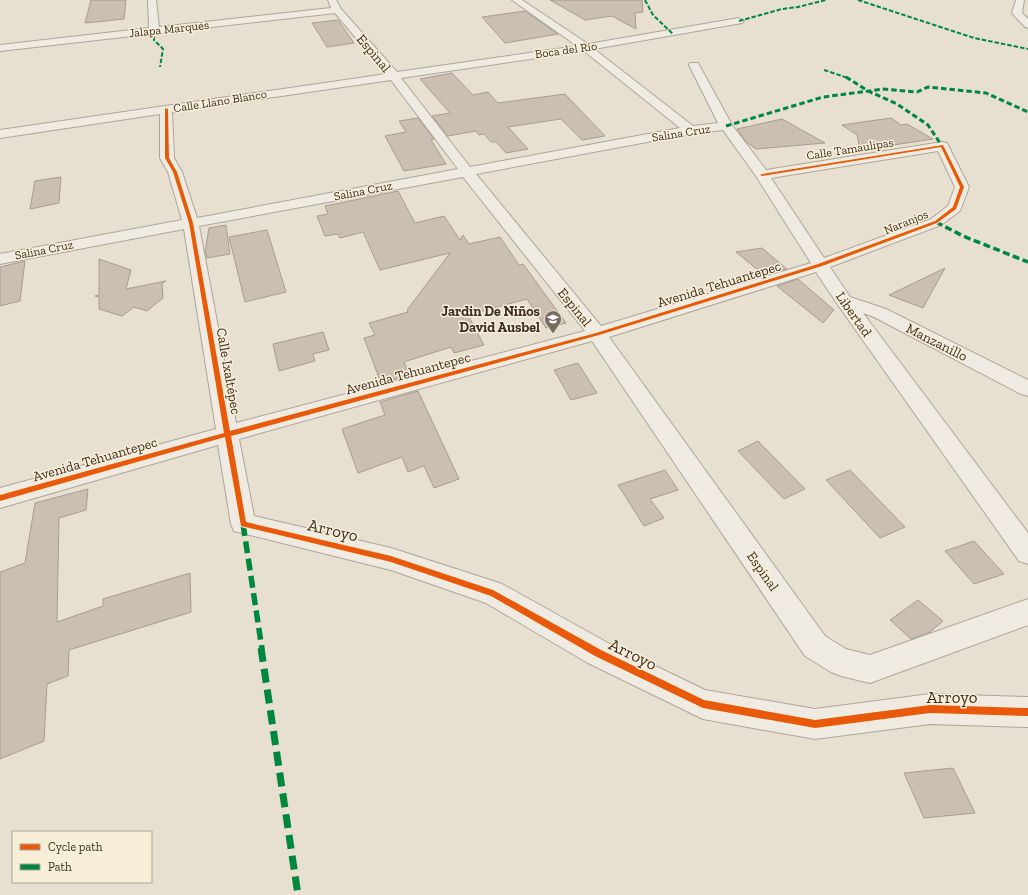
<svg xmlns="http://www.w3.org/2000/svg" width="1028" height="895" font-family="'Zilla Slab',serif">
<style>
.building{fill:#cbbfb2;stroke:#a89c90}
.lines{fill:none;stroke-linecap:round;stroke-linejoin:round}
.street-casing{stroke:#ada599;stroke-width:2}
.street{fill:#efebe3;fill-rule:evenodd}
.quiet-far4{stroke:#00873e;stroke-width:2;stroke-dasharray:4.5 2;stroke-linecap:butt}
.quiet-far3{stroke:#00873e;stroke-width:3;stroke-dasharray:5.5 3;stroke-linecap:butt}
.quiet-far2{stroke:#00873e;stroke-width:3.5;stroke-dasharray:7 3.5;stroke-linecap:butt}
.quiet-far1{stroke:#00873e;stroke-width:5.5;stroke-dasharray:12 5.5;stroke-linecap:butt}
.quiet{stroke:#00873e;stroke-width:7;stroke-dasharray:14 7;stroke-linecap:butt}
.cycleway-casing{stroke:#f7eed8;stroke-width:2}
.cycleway{fill:#e8590c;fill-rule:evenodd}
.labels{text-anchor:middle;stroke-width:3;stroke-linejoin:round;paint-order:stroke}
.far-street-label{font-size:12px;fill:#3d2e20;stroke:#f7eed8}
.street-label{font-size:14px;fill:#3d2e20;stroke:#f7eed8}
.poi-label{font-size:14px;font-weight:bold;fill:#3d2e20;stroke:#f7eed8;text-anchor:end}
.near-street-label{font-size:17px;fill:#3d2e20;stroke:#f7eed8}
</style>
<rect width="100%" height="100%" fill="#e7e0d1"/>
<g class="building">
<polygon points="91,0 126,0 124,19 85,23"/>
<polygon points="550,0 642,0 643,12 635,13 636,29 612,16 585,20"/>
<polygon points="525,11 558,34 505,43 482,17"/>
<polygon points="338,20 354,43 327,47 312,23"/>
<polygon points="452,73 473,95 488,92 498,103 565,94 605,136 582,140 561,119 508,127 528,149 506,153 496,142 491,142 484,134 479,135 476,131 448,136 432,116 450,113 420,79"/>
<polygon points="418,118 434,139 431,140 446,164 404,171 385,136 406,132 399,121"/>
<polygon points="891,118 901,125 907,124 933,139 860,150 857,135 842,125"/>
<polygon points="782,119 825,143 756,149 746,142 737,129"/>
<polygon points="61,177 59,203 30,209 35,181"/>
<polygon points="398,191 415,223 444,216 460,240 463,235 469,244 500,237 519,265 523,264 566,323 546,328 527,299 468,315 484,345 454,353 451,347 410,360 404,362 410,375 381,383 364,338 375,335 369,323 408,312 407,310 450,253 380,270 363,232 340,238 338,234 325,236 317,216 328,214 325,206"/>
<polygon points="226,225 230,254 207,258 205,252 209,228"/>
<polygon points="267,230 286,292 245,302 229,237"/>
<polygon points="762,248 787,269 764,275 736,252"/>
<polygon points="99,259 131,270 126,289 166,281 162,283 163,298 147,311 134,307 122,316 99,309 99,297 95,296 99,295"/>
<polygon points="25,261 20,301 0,306 0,267"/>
<polygon points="945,268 923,308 889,295"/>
<polygon points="798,279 834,310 823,323 777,286"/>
<polygon points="323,332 329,350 313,354 315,361 279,371 273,344"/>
<polygon points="578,363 597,393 571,400 554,370"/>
<polygon points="418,391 459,479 434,488 424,466 408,472 402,457 358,473 342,429 385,415 380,402"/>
<polygon points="758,441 805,489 784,499 738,451"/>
<polygon points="665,470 678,490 650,499 664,518 644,526 618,485"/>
<polygon points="850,470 905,527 880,538 826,480"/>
<polygon points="88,489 86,510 59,518 57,622 103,606 103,599 190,573 191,612 69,650 68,676 47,684 44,741 0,759 0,572 25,563 35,503"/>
<polygon points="974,541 1004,574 974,584 945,551"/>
<polygon points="918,600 943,621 930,632 911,639 890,620"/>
<polygon points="953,768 975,813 924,818 904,773"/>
</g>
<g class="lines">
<g class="street-casing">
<g id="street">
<path d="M148 0H156L159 27 331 8 328 0H336L341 9 397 72 577 46 512 0H522L588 44 739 18 744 21 742 23 594 49 693 126 718 123 689 65 690 63H698L732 125 766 170 942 142 947 143 969 187 960 211 941 225 830 267 850 297 886 309 1028 380V396L1021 394 874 317 863 313 1028 533V564L1019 561 838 305 816 272 609 337 825 636 846 649 870 655 1028 599V625L870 683 841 676 831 672 805 656 592 341 239 439 254 516 391 548 493 581 502 584 608 643 705 690 815 709 930 694 1028 697V727L930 724 815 739 703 719 588 663 486 603 391 570 234 531 231 524 218 445 0 508V488L216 429 184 229 0 264V254L182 220 168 172 160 158V114L0 138V130L386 74 335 13 0 51V45L149 28ZM584 51 680 128 470 167 401 78ZM391 80 458 169 197 218 182 172 174 158 172 112ZM723 130 756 176 811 263 601 326 476 174 690 134ZM938 151 955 187 948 206 931 219 824 258 771 178ZM463 177 585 331 236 423 199 226Z"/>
<polygon points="1016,0 1024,0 1022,13 1028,19 1028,28 1025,27 1012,13"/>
</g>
</g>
<use href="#street" class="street"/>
<g class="quiet-far4">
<polyline points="645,0 653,15 673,34"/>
<polyline points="858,0 974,38 1028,49"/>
<polyline points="739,21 782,9 798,7 826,0"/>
<polyline points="154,30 154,40 163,49 160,67"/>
<polyline points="824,70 848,78"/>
</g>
<g class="quiet-far3">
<polyline points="846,77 868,91 897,104 928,125 942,146"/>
<polyline points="726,126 823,97 884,89 917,92 928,87 986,93 1028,112"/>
</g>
<polyline class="quiet-far2" points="936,222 963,236 1028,262"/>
<polyline class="quiet-far1" points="243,524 262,649"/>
<polyline class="quiet" points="261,648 298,895"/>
<g class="cycleway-casing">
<polygon id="cycleway" points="165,108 168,109 169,158 177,172 193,223 230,431 596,333 818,264 935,221 953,207 960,187 941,147 762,176 760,175 762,174 943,145 964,187 956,209 937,223 822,266 599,335 231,436 246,522 391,556 493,590 601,650 704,700 815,720 930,705 1028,708 1028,716 930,713 815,728 703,708 595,656 491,596 391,562 241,526 225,437 0,501 0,495 224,433 189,223 173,172 165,158"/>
</g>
<use href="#cycleway" class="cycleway"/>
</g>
<defs>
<g id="school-pin" transform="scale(0.9)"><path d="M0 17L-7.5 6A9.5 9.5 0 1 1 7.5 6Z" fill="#786c5e" stroke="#f7eed8"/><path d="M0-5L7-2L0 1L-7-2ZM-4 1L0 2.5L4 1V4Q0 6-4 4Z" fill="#fff"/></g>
</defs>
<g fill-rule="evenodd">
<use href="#school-pin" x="553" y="319"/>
</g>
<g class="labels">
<g class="far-street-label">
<text transform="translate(169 29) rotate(-6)" y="4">Jalapa Marqués</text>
<text transform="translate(566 50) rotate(-8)" y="4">Boca del Río</text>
<text transform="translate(220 101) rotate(-9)" y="4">Calle Llano Blanco</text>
<text transform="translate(681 133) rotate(-9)" y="4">Salina Cruz</text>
<text transform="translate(850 149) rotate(-9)" y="4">Calle Tamaulipas</text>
<text transform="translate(363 191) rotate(-11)" y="4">Salina Cruz</text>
<text transform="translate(906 222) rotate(-22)" y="4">Naranjos</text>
<text transform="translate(44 250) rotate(-11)" y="4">Salina Cruz</text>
</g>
<g class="street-label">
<text transform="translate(374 53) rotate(50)" y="5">Espinal</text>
<text transform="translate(719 284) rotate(-17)" y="5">Avenida Tehuantepec</text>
<text transform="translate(575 307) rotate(51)" y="5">Espinal</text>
<text transform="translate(854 314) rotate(55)" y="5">Libertad</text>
<text transform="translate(937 342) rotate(27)" y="5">Manzanillo</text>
<text transform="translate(229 371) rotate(80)" y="5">Calle Ixaltépec</text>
<text transform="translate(408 373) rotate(-15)" y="5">Avenida Tehuantepec</text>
<text transform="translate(95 459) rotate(-16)" y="5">Avenida Tehuantepec</text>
<text transform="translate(763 571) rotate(55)" y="5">Espinal</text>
</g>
<g class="poi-label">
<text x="540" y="316">Jardin De Niños<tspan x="540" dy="16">David Ausbel</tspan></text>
</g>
<g class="near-street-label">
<text transform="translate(333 530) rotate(13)" y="6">Arroyo</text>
<text transform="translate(633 654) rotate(26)" y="6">Arroyo</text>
<text x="952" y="703">Arroyo</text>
</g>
</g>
<rect x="12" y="831" width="140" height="52" fill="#f7eed8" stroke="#ada18e"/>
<rect x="20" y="844" width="20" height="6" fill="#e8590c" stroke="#ada18e"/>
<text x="48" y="851" font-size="12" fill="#3d2e20">Cycle path</text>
<rect x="20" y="864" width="20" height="6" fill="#00873e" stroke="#ada18e"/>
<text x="48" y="871" font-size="12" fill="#3d2e20">Path</text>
</svg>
